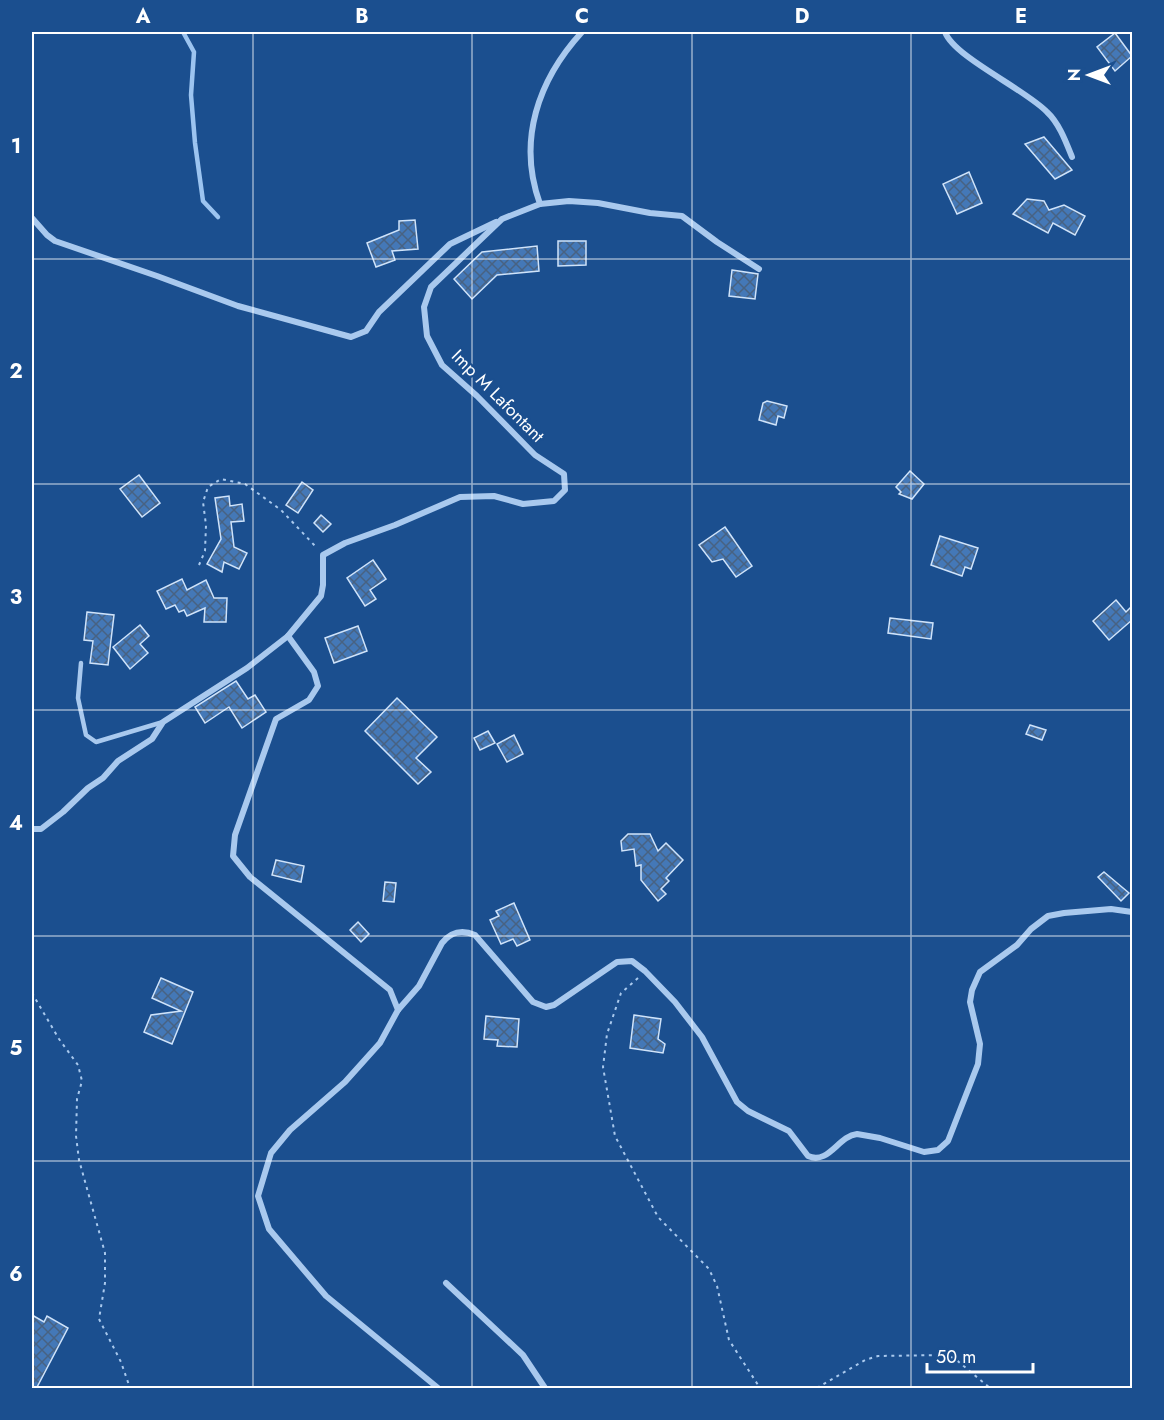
<svg xmlns="http://www.w3.org/2000/svg" width="1164" height="1420" font-family="Jost,sans-serif">
<style>
.lines{fill:none;stroke-linecap:round;stroke-linejoin:round}
.stream{stroke:#9cc4f0;stroke-width:4.5}
.building{fill:url(#building-cross-hatch);stroke:#cfe3fa;stroke-width:1.5}
.path{stroke:#a9c9ee;stroke-width:2;stroke-dasharray:3 4.5;stroke-linecap:butt}
.service{stroke:#a9c9ee;stroke-width:4.5}
.minor{stroke:#a9c9ee;stroke-width:6}
.grid{fill:none;stroke:#fff;stroke-width:1.5;stroke-opacity:0.55}
.labels{text-anchor:middle;stroke-width:4.5;stroke-linejoin:round;paint-order:stroke}
.street-label{font-size:18px;fill:#fff;stroke:#1b4f8f}
.neatline{fill:none;stroke:#fff;stroke-width:2}
.grid-label{font-size:20px;text-anchor:middle;font-weight:bold;fill:#fff}
</style>
<defs>
<pattern id="building-cross-hatch" width="8" height="8" patternUnits="userSpaceOnUse" patternTransform="scale(1.5)"><rect width="8" height="8" fill="#4478b7"/><path d="M0 0l8 8M0 8l8-8" fill="none" stroke="#486282"/></pattern>
</defs>
<rect width="100%" height="100%" fill="#1b4f8f"/>
<g class="lines">
<polyline class="stream" points="183,32 194,52 191,95 195,143 203,201 218,217"/>
</g>
<g class="building">
<polygon points="1115,33 1132,56 1115,71 1097,47"/>
<polygon points="1044,137 1072,170 1055,179 1025,144"/>
<polygon points="969,172 982,203 957,214 943,184"/>
<polygon points="1027,199 1044,201 1049,210 1064,205 1085,216 1075,235 1053,223 1048,233 1013,214"/>
<polygon points="415,220 418,249 392,251 395,260 376,267 367,243 399,230 399,221"/>
<polygon points="558,241 586,241 586,265 558,266"/>
<polygon points="537,246 539,271 497,275 472,299 454,279 482,252"/>
<polygon points="732,270 758,274 755,299 729,296"/>
<polygon points="767,401 787,406 784,418 778,416 776,425 759,420 763,403"/>
<polygon points="910,471 924,484 912,499 899,494 901,492 896,487"/>
<polygon points="139,475 160,503 142,517 120,489"/>
<polygon points="302,482 313,490 298,513 286,505"/>
<polygon points="229,496 230,506 242,504 244,521 231,522 234,547 247,553 239,569 224,562 222,572 207,564 221,539 215,498"/>
<polygon points="321,515 331,524 323,532 314,523"/>
<polygon points="725,527 752,566 736,577 723,559 712,562 699,545"/>
<polygon points="940,536 978,548 971,569 965,567 962,576 931,565"/>
<polygon points="373,560 386,579 370,590 376,599 365,606 347,578"/>
<polygon points="182,579 187,590 206,580 214,598 227,598 226,622 204,622 205,608 187,616 184,610 179,612 175,605 166,609 157,591"/>
<polygon points="1116,600 1126,612 1132,606 1132,620 1109,640 1093,621"/>
<polygon points="87,612 114,615 108,665 90,663 93,641 84,640"/>
<polygon points="890,618 933,623 931,639 888,633"/>
<polygon points="140,625 149,636 140,644 148,653 130,669 113,647"/>
<polygon points="358,626 367,651 334,663 325,638"/>
<polygon points="236,681 248,699 255,695 266,712 242,728 229,707 205,723 195,707"/>
<polygon points="397,698 437,737 416,758 431,772 418,784 365,731"/>
<polygon points="1030,725 1046,730 1042,740 1026,734"/>
<polygon points="488,731 495,743 480,750 474,738"/>
<polygon points="514,735 523,754 507,762 497,744"/>
<polygon points="628,834 650,834 658,851 666,843 683,860 666,878 669,881 661,889 666,894 658,901 641,880 641,865 636,866 634,849 622,851 621,841"/>
<polygon points="276,860 304,866 301,882 272,875"/>
<polygon points="1104,872 1129,893 1121,901 1098,877"/>
<polygon points="385,882 396,883 394,902 383,901"/>
<polygon points="514,903 530,940 517,946 513,939 501,944 490,920 499,916 496,911"/>
<polygon points="358,922 369,934 361,942 350,930"/>
<polygon points="161,978 193,992 172,1044 144,1032 151,1015 181,1011 152,998"/>
<polygon points="634,1015 661,1019 658,1039 665,1044 663,1053 630,1048"/>
<polygon points="486,1016 519,1019 517,1047 497,1046 498,1040 484,1039"/>
<polygon points="32,1315 44,1322 47,1316 68,1328 36,1389 32,1389"/>
</g>
<g class="lines">
<g class="path">
<polyline points="199,565 205,551 206,525 203,502 208,487 221,479 245,484 281,510 317,548"/>
<polyline points="638,978 621,993 607,1034 603,1067 615,1136 658,1217 709,1269 717,1286 729,1340 760,1388"/>
<polyline points="32,993 59,1039 78,1065 82,1081 77,1099 76,1136 79,1160 105,1253 105,1283 99,1319 121,1362 130,1388"/>
<polyline points="817,1388 865,1360 878,1356 944,1355 954,1358 990,1388"/>
</g>
<polyline class="service" points="81,663 78,698 86,735 96,742 163,722"/>
<g class="minor">
<path d="M945 32C954 57 1025 89 1047 112 1059 123 1066 142 1072 157"/>
<polyline points="540,204 569,201 598,203 650,213 682,216 717,242 759,269"/>
<polyline points="32,218 47,235 55,241 157,276 238,306 351,337 366,331 379,312 450,244 496,222"/>
<polyline points="288,636 314,672 318,686 309,700 276,719 235,835 233,856 250,877 390,990 398,1010 380,1043 345,1082 290,1130 271,1153 258,1196 269,1229 326,1296 438,1388"/>
<path d="M32 829H41L63 812 88 788 103 778 118 761 152 739 163 722 247 668 288 636 321 596 323 585V555L345 543 395 525 460 497 494 496 523 504 554 501 565 490 564 474 535 455 477 396 442 365 427 336 424 307 431 287 502 219 540 204C517 141 538 80 582 32"/>
<path d="M398 1010 419 986 442 943C451 932 461 929 475 935L533 1002 546 1007 554 1005 617 962 632 961 645 971 675 1002 702 1037 737 1102 748 1111 789 1131 808 1156C829 1165 838 1136 857 1134L880 1138 924 1152 938 1150 948 1141 978 1064 980 1044 970 1002 972 990 980 972 1017 945 1031 929 1048 916 1064 913 1111 909 1132 912"/>
<polyline points="446,1283 523,1355 545,1388"/>
</g>
</g>
<path class="grid" d="M253 32V1388M472 32V1388M692 32V1388M911 32V1388M32 259H1132M32 484H1132M32 710H1132M32 936H1132M32 1161H1132"/>
<g class="labels">
<g class="street-label">
<text transform="translate(498 396) rotate(45)" y="6">Imp M Lafontant</text>
</g>
</g>
<rect width="1164" height="1420" fill="none" stroke="#1b4f8f" stroke-width="66"/>
<g transform="translate(1089 75) rotate(270)" stroke="#1b4f8f" stroke-width="4.5" paint-order="stroke">
<path d="M0-4.5L10 22L0 15L-10 22Z" fill="#ffffff"/>
<text y="-9" font-size="16" font-weight="bold" text-anchor="middle" fill="#ffffff">N</text>
</g>
<path d="M927 1363v9h106v-9" fill="none" stroke="#ffffff" stroke-width="3"/>
<text x="936" y="1363" font-size="18" fill="#ffffff" stroke="#1b4f8f" stroke-width="4.5" paint-order="stroke">50 m</text>
<rect x="33" y="33" width="1098" height="1354" class="neatline"/>
<g class="grid-label">
<text x="143" y="23">A</text>
<text x="362" y="23">B</text>
<text x="582" y="23">C</text>
<text x="802" y="23">D</text>
<text x="1021" y="23">E</text>
<text x="16" y="153">1</text>
<text x="16" y="378">2</text>
<text x="16" y="604">3</text>
<text x="16" y="830">4</text>
<text x="16" y="1055">5</text>
<text x="16" y="1281">6</text>
</g>
</svg>
